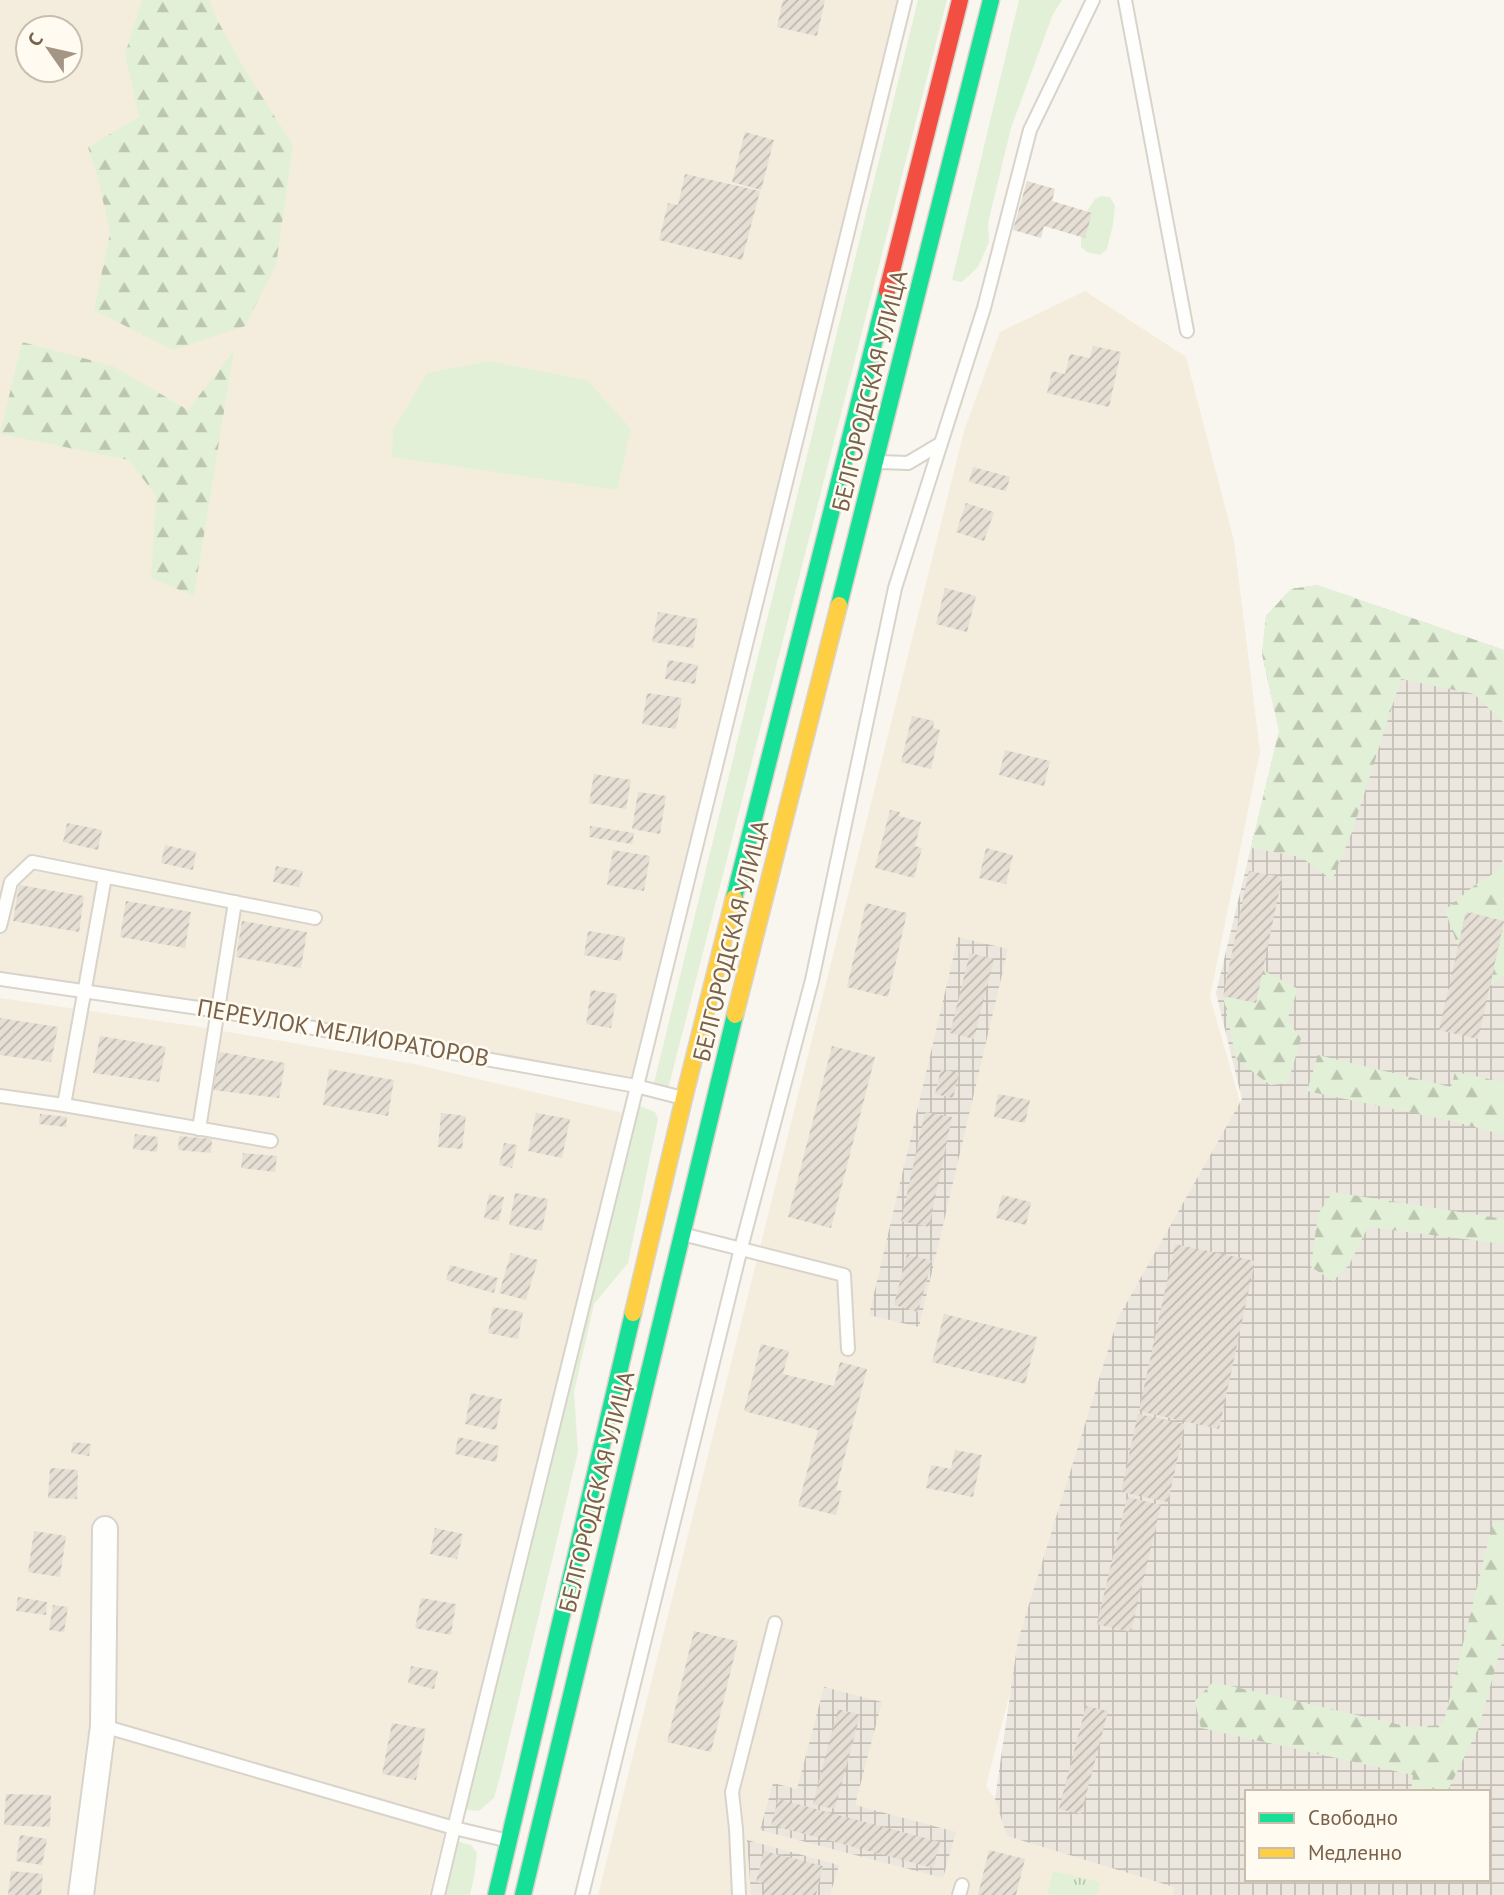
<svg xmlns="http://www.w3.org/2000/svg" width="1504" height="1895" font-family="'PT Sans',sans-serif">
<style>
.residential{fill:#f4edde;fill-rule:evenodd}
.industrial{fill:url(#industrial-grid);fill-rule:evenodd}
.grass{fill:#e3f0d8}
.forest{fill:url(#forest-firs)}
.park{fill:url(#park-tufts)}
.building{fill:url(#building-hatch)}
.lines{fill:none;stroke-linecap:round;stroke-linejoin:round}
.lane-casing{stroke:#d8d3cb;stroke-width:16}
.street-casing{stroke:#d8d3cb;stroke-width:28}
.fast-casing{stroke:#dad3ca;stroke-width:19}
.slow-casing{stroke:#dad3ca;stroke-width:19}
.jam-casing{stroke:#dad3ca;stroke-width:19}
.lane{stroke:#fefefc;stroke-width:12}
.street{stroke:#fefefc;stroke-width:24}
.fast{stroke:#16e098;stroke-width:16}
.slow{stroke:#ffcf43;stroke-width:16}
.jam{stroke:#f24e42;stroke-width:16}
.labels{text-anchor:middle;stroke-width:5;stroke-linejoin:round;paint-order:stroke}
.street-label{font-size:24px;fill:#79614b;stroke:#fffbf0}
</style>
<defs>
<pattern id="industrial-grid" width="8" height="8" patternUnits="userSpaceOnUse" patternTransform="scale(1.75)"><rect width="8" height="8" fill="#ebe6de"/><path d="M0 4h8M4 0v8" fill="none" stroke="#c3beb6"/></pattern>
<pattern id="forest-firs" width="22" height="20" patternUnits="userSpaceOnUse" patternTransform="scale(1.75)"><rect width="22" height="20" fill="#e3f0d8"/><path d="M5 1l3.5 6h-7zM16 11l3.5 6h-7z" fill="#bdc6b1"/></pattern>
<pattern id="park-tufts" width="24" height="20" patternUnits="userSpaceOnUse" patternTransform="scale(1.75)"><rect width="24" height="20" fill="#e3f0d8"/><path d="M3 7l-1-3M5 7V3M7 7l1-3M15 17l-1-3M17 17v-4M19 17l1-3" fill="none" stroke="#bdc6b1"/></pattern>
<pattern id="building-hatch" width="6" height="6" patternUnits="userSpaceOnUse" patternTransform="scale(1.75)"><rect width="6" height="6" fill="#e5dfd5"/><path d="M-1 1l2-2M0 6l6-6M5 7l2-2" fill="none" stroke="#beb8af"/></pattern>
</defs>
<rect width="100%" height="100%" fill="#f8f6ee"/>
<g class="residential">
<path d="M0 0H900L630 1081 427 1042 226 1006 0 975ZM28 28H70V70H28Z"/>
<polygon points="1085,291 1186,357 1234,541 1260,752 1210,997 1242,1109 1021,1649 986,1786 995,1799 1007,1836 1214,1895 598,1895 964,431 1000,332"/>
<polygon points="0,998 194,1026 414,1064 624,1113 429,1895 0,1895"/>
</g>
<g class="industrial">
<path d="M1317 585 1504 650V1895H1173L1174 1887 1007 1836 995 1799 1018 1640 1118 1318 1242 1099 1216 993 1279 731 1262 654 1266 616 1291 589ZM1247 1792H1488V1879H1247Z"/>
<polygon points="958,937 1008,949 919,1327 869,1315"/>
<polygon points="824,1687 882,1702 855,1805 956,1832 943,1878 760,1830 773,1783 797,1789"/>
<polygon points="747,1840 839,1865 830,1895 751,1895"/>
</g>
<g class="grass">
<polygon points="918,0 947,0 668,1089 654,1083"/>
<polygon points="1019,0 1062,0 1053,14 1011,128 988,223 989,242 978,267 962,282 952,280"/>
<polygon points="1101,196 1110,197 1115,206 1113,225 1107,249 1100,255 1087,252 1081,247 1081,237 1092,213 1087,211 1095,199"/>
<polygon points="489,361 587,380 631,429 617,490 392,457 393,430 427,373"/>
<polygon points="640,1106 655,1112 658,1119 628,1263 594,1304 574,1392 578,1452 501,1773 494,1798 479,1811 462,1809 601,1229"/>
<polygon points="457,1841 471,1845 477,1853 474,1877 470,1895 443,1895"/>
</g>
<g class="forest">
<polygon points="142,0 210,0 215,16 248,75 293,145 276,265 245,326 173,350 94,310 110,233 98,178 88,147 139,117 125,54"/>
<polygon points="22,342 113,366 188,410 234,350 194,596 151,578 156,496 129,460 0,434"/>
<polygon points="1317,585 1504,650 1504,723 1474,694 1401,679 1352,832 1332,880 1301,857 1251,848 1279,731 1262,654 1266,616 1291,589"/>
<polygon points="1504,856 1504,921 1466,912 1458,946 1445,910 1475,885 1499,870"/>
<polygon points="1504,924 1504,975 1490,986"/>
<polygon points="1263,970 1298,989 1287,1020 1301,1038 1288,1083 1270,1085 1236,1059 1223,996 1256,1002"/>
<polygon points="1318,1055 1451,1087 1455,1072 1504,1082 1504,1135 1456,1122 1307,1091"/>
<polygon points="1333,1192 1504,1219 1504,1244 1368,1227 1349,1265 1333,1281 1311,1267 1318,1214"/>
<polygon points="1493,1522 1504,1523 1504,1636 1479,1727 1447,1792 1411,1792 1413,1775 1201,1728 1195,1701 1213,1682 1409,1727 1443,1725"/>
</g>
<polygon class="park" points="1053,1871 1100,1882 1097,1895 1047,1895"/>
<g class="building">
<polygon points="783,0 825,0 817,36 777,27"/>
<polygon points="745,132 774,140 761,190 732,182"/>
<polygon points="685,174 760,191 742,260 659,240 668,203 678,205"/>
<polygon points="1027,181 1055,189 1052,201 1092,213 1085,238 1044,226 1041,238 1013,230"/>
<polygon points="1093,346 1121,352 1109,407 1047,393 1052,371 1065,374 1070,354 1090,358"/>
<polygon points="973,467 1010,477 1006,491 969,482"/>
<polygon points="966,503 994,512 984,541 956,532"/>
<polygon points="945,588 976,596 967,632 936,624"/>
<polygon points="658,612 698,619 693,648 652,642"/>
<polygon points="668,660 698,665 695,684 665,679"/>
<polygon points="647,693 682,698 676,729 642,724"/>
<polygon points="912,716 934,721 933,728 940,730 931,769 901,762"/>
<polygon points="1005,750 1050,761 1044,786 999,775"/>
<polygon points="594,774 631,780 626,809 589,803"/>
<polygon points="638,792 666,796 660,834 632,829"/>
<polygon points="890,810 900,812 899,816 921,822 915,846 922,848 914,878 875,868"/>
<polygon points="67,823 102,830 98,850 63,842"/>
<polygon points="590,826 634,833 632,844 589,837"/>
<polygon points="165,845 196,852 193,870 161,863"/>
<polygon points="986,848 1013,855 1006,884 979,878"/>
<polygon points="613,850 650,856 644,891 607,885"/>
<polygon points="276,866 303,871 299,887 273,882"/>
<polygon points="1249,871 1282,877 1256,1003 1223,996"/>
<polygon points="19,885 84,896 79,932 13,921"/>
<polygon points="126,901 191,912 185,948 120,937"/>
<polygon points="866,903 907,913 888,997 847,987"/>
<polygon points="1466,912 1504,921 1478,1039 1439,1030"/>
<polygon points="242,921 307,932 301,968 236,957"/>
<polygon points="588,931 625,937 621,961 584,955"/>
<polygon points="970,953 994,959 974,1039 950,1033"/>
<polygon points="591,990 617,994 611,1028 586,1024"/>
<polygon points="0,1018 58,1027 51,1062 0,1055"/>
<polygon points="100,1036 166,1047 159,1082 93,1073"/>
<polygon points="832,1046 875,1057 831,1228 788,1217"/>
<polygon points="220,1052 285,1063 279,1098 213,1090"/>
<polygon points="329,1069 394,1080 388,1116 323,1105"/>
<polygon points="941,1069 959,1073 953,1098 935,1094"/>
<polygon points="998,1094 1030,1100 1025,1123 994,1117"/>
<polygon points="925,1112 952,1117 929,1227 901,1221"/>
<polygon points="441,1113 466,1116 462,1149 438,1147"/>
<polygon points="536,1113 570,1119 562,1158 528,1151"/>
<polygon points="40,1114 67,1117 66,1127 39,1124"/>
<polygon points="135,1134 158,1137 157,1152 133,1149"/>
<polygon points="179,1136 212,1139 211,1153 178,1150"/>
<polygon points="504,1143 517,1145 512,1168 499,1165"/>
<polygon points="243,1153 277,1156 275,1172 241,1168"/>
<polygon points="515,1193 548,1199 542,1231 509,1225"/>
<polygon points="489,1194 504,1197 499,1221 484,1218"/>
<polygon points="1002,1195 1031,1202 1026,1225 996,1218"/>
<polygon points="1175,1244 1255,1261 1219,1429 1139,1411"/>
<polygon points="511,1253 538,1260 526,1300 499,1293"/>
<polygon points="907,1254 932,1261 918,1312 894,1305"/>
<polygon points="450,1265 498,1278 494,1293 446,1280"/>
<polygon points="493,1307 523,1312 518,1339 488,1333"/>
<polygon points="944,1314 1037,1337 1025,1384 932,1362"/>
<polygon points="761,1344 789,1351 783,1374 834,1386 840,1362 867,1369 836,1490 842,1491 836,1515 798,1506 818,1430 744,1411"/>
<polygon points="471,1393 502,1399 496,1430 465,1424"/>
<polygon points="1138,1414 1185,1424 1168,1502 1121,1492"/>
<polygon points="458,1437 499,1446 496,1462 455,1454"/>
<polygon points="73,1442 91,1444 89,1456 71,1453"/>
<polygon points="955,1450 982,1455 973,1497 926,1488 931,1465 951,1469"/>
<polygon points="50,1468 78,1470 77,1499 48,1498"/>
<polygon points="1127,1497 1161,1505 1131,1632 1097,1624"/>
<polygon points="435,1528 463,1534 457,1559 430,1554"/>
<polygon points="34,1531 66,1536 60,1577 28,1572"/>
<polygon points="18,1597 47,1602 46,1615 16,1611"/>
<polygon points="421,1598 456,1604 451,1635 415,1628"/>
<polygon points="53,1605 68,1607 64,1632 49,1630"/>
<polygon points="694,1631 738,1641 711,1752 667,1742"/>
<polygon points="411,1666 438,1671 434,1689 408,1683"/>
<polygon points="1086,1706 1108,1711 1081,1814 1059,1809"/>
<polygon points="838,1709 860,1715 835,1809 813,1804"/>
<polygon points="392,1723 426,1729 416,1780 382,1774"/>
<polygon points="6,1794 51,1795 50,1827 4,1825"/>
<polygon points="778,1799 940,1842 933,1868 771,1825"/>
<polygon points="20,1835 47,1839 42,1865 16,1861"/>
<polygon points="989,1850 1025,1859 1016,1895 978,1895"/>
<polygon points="764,1851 823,1866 816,1895 763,1895 766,1885 756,1882"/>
<polygon points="11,1871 43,1874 41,1895 8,1895"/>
</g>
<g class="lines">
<g class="lane-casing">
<g id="lane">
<polyline points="1125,0 1187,331"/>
<polyline points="879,462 908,463 940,444"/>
<polyline points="0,926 11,882 32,862 315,918"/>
<polyline points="0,979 219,1011 636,1086 679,1097"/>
<polyline points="0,1096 64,1105 271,1141"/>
<polyline points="64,1105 105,877"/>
<polyline points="199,1129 235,902"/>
<polyline points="686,1235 844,1275 848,1349"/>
<polyline points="103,1726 454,1828 438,1895"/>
<polyline points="505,1840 454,1828 905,0"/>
<polyline points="582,1895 741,1248 812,980 895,588 984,308 1030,130 1093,0"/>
<polyline points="739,1895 736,1829 732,1792 775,1623"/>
<polyline points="959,1895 962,1885"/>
</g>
</g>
<g class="street-casing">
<polyline id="street" points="81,1895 103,1726 105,1529"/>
</g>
<g class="fast-casing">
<g id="fast">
<polyline points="839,605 991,0"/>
<polyline points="734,898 887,291"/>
<polyline points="496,1895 633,1313"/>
<polyline points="523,1895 735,1015"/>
</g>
</g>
<g class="slow-casing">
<g id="slow">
<polyline points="735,1015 839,605"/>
<polyline points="633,1313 684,1098 734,898"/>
</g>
</g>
<g class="jam-casing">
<polyline id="jam" points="887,291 960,0"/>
</g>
<use href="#lane" class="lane"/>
<use href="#street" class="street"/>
<use href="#fast" class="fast"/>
<use href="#slow" class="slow"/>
<use href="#jam" class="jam"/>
</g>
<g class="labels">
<g class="street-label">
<text transform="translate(870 391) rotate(-76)" y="8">БЕЛГОРОДСКАЯ УЛИЦА</text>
<text transform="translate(731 941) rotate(-76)" y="8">БЕЛГОРОДСКАЯ УЛИЦА</text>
<text transform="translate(343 1033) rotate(10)" y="8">ПЕРЕУЛОК МЕЛИОРАТОРОВ</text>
<text transform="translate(597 1492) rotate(-76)" y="8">БЕЛГОРОДСКАЯ УЛИЦА</text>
</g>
</g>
<rect x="1245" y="1790" width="245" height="91" fill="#fffbf0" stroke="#c9bdae" stroke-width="2"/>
<rect x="1259" y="1813" width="35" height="10" fill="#16e098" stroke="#c9bdae" stroke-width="2"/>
<text x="1308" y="1825" font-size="21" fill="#79614b">Свободно</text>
<rect x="1259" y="1848" width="35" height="10" fill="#ffcf43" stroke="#c9bdae" stroke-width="2"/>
<text x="1308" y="1860" font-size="21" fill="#79614b">Медленно</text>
<g transform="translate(49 49) rotate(304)"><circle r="33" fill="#fffbf0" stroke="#c9bdae" stroke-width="2"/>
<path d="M0-5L12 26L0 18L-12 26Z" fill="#a59584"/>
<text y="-10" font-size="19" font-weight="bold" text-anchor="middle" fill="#79614b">С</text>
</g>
</svg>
